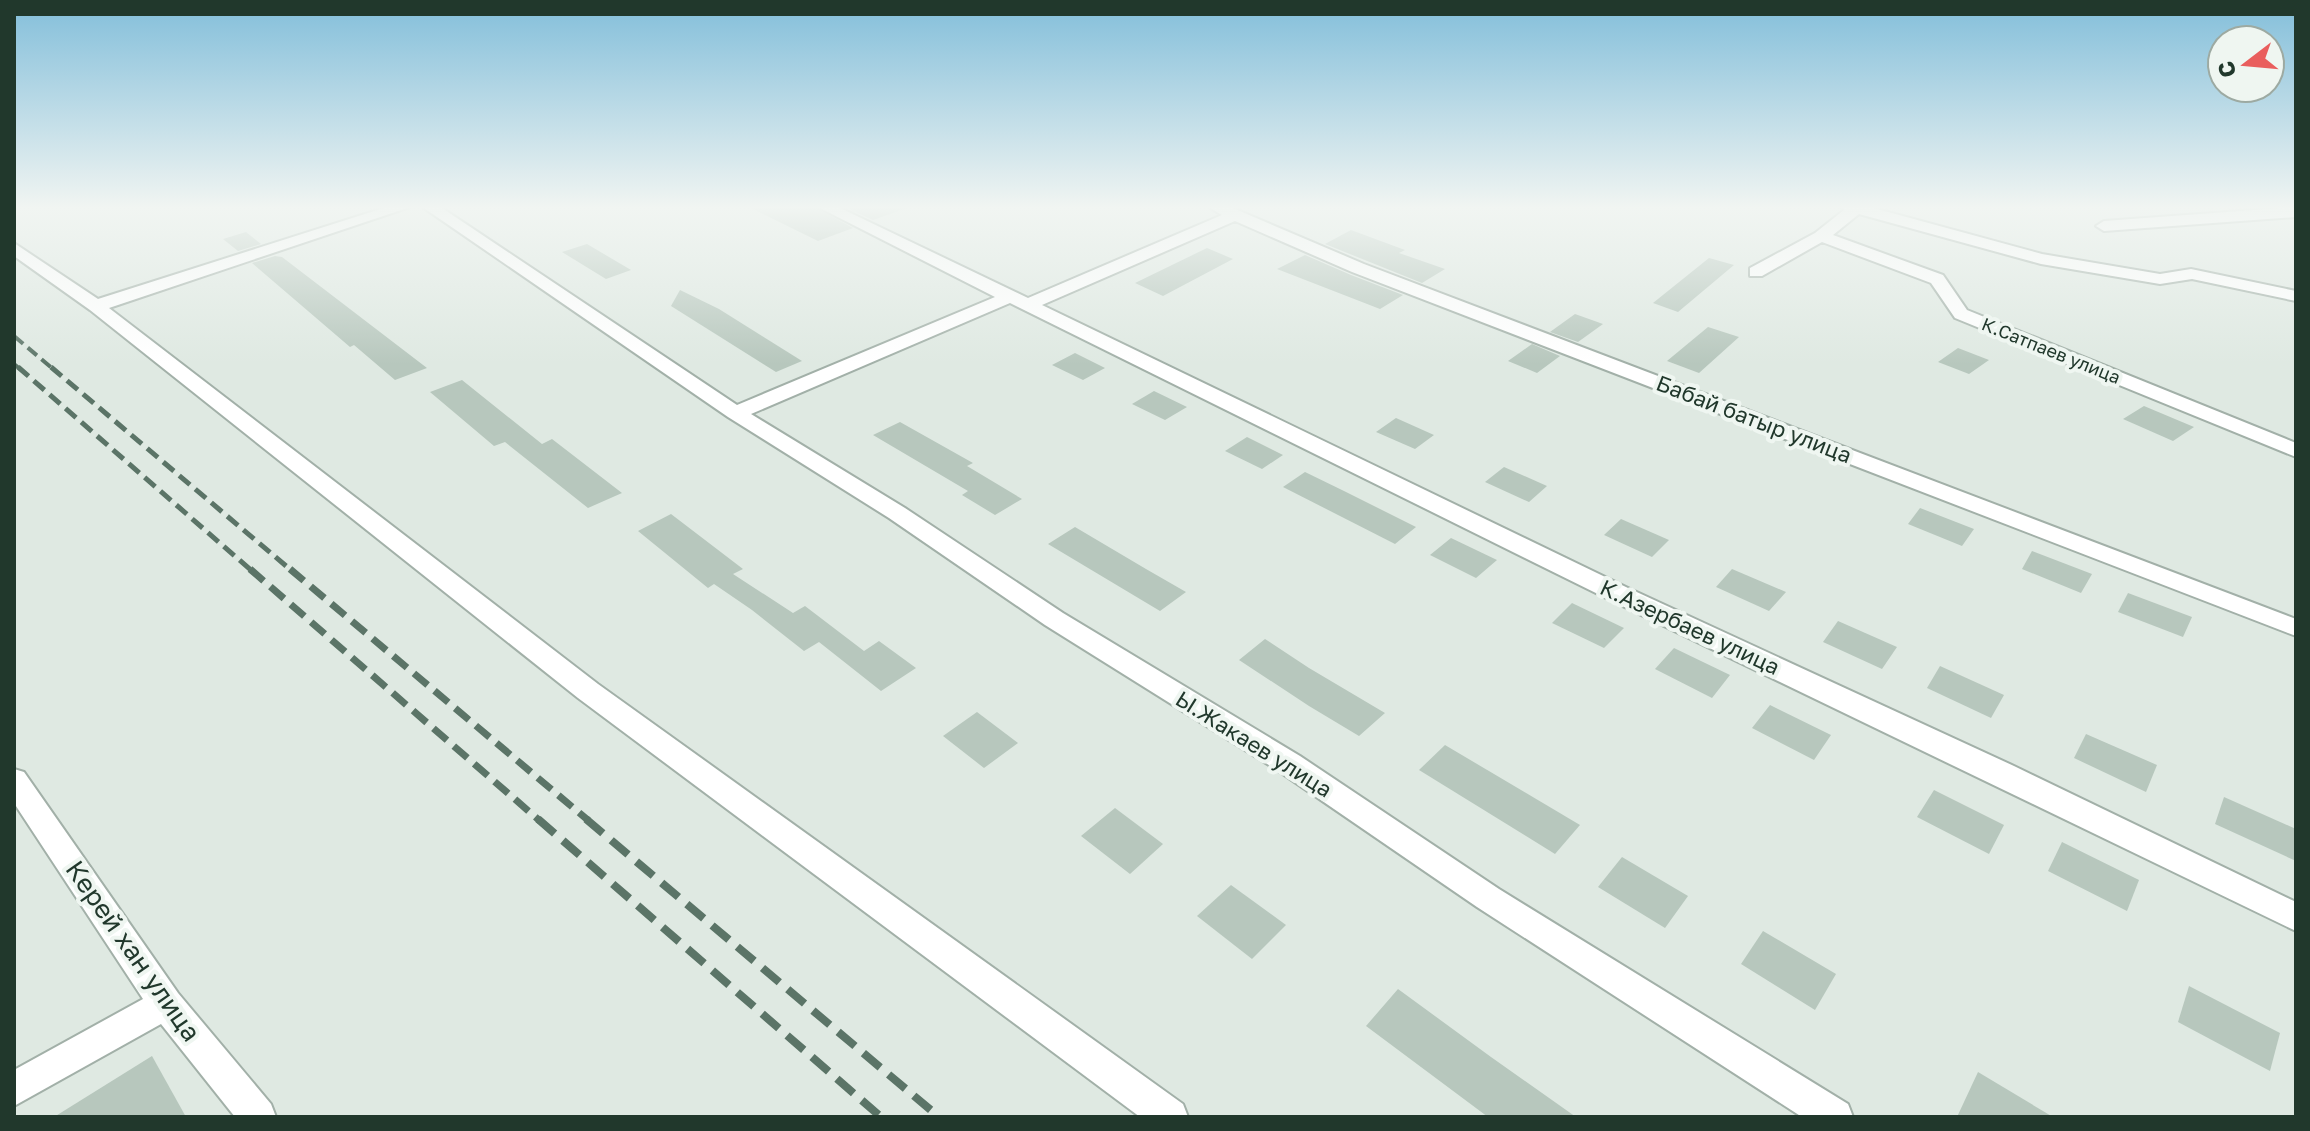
<svg xmlns="http://www.w3.org/2000/svg" width="2310" height="1131" font-family="'Golos Text',sans-serif">
<style>
.building{fill:#b7c7bd}
.lines{fill:none;stroke-linecap:round;stroke-linejoin:round}
.street-casing{stroke:#a2b0a8;stroke-width:4}
.street{fill:#fff;fill-rule:evenodd}
.rail-far3{stroke:#5b7467;stroke-width:4;stroke-dasharray:12 6;stroke-linecap:butt}
.rail-far2{stroke:#5b7467;stroke-width:5;stroke-dasharray:14 7;stroke-linecap:butt}
.rail-far1{stroke:#5b7467;stroke-width:7;stroke-dasharray:18 9;stroke-linecap:butt}
.rail{stroke:#5b7467;stroke-width:8;stroke-dasharray:22 11;stroke-linecap:butt}
.labels{text-anchor:middle;stroke-width:8;stroke-linejoin:round;paint-order:stroke}
.far-street-label{font-size:18px;fill:#21382c;stroke:#eff6f1}
.street-label{font-size:22px;fill:#21382c;stroke:#eff6f1}
.near-street-label{font-size:26px;fill:#21382c;stroke:#eff6f1}
</style>
<rect width="100%" height="100%" fill="#dfe9e2"/>
<g class="building">
<polygon points="747,206 813,206 853,228 818,241"/>
<polygon points="843,206 906,206 907,208 873,220"/>
<polygon points="1351,230 1405,250 1399,253 1445,269 1422,283 1325,244"/>
<polygon points="246,232 261,244 238,251 223,239"/>
<polygon points="587,244 631,270 606,279 562,252"/>
<polygon points="1207,248 1233,259 1163,296 1135,283"/>
<polygon points="1305,255 1351,275 1403,295 1380,309 1277,269"/>
<polygon points="275,256 282,257 427,368 395,380 354,345 350,347 252,263"/>
<polygon points="1709,258 1734,265 1678,312 1653,303"/>
<polygon points="680,290 719,309 802,361 776,372 671,306"/>
<polygon points="1575,314 1603,324 1578,342 1550,332"/>
<polygon points="1708,327 1739,337 1699,373 1667,361"/>
<polygon points="1532,344 1560,356 1537,373 1508,361"/>
<polygon points="1958,348 1989,360 1969,374 1938,362"/>
<polygon points="1075,353 1105,368 1083,380 1052,365"/>
<polygon points="462,380 542,444 552,439 622,493 588,508 505,442 494,446 430,392"/>
<polygon points="1154,391 1187,407 1165,420 1132,404"/>
<polygon points="2144,406 2194,427 2173,441 2123,419"/>
<polygon points="1396,418 1434,435 1415,449 1376,432"/>
<polygon points="900,422 973,463 967,466 1022,499 995,515 962,495 968,491 873,435"/>
<polygon points="1247,437 1283,455 1262,469 1225,451"/>
<polygon points="1504,467 1547,486 1529,502 1485,482"/>
<polygon points="1305,472 1344,491 1416,527 1395,544 1283,487"/>
<polygon points="1920,508 1974,529 1962,546 1908,524"/>
<polygon points="671,514 743,569 733,574 793,613 805,606 864,651 879,641 916,668 881,691 819,642 804,651 752,610 714,584 708,588 638,531"/>
<polygon points="1621,519 1669,540 1652,557 1604,535"/>
<polygon points="1075,527 1146,569 1186,592 1160,611 1048,544"/>
<polygon points="1451,538 1497,560 1476,578 1430,555"/>
<polygon points="2032,551 2092,574 2081,593 2022,569"/>
<polygon points="1732,569 1786,592 1769,611 1716,587"/>
<polygon points="2128,593 2192,617 2183,637 2118,612"/>
<polygon points="1572,603 1624,628 1604,648 1552,623"/>
<polygon points="1838,621 1897,647 1882,669 1823,642"/>
<polygon points="1265,639 1309,668 1385,713 1359,736 1309,706 1239,660"/>
<polygon points="1674,648 1730,675 1712,698 1655,669"/>
<polygon points="1940,666 2004,695 1991,718 1927,688"/>
<polygon points="1770,705 1831,735 1814,760 1752,728"/>
<polygon points="977,712 1018,743 984,768 943,736"/>
<polygon points="2086,734 2157,765 2146,792 2074,758"/>
<polygon points="1445,745 1521,790 1580,825 1555,854 1419,770"/>
<polygon points="1934,790 2004,825 1989,854 1917,817"/>
<polygon points="2224,797 2296,829 2296,861 2215,824"/>
<polygon points="1115,808 1163,844 1130,874 1081,836"/>
<polygon points="2062,842 2139,880 2127,911 2048,871"/>
<polygon points="1622,857 1688,896 1665,928 1598,887"/>
<polygon points="1231,885 1286,925 1252,959 1197,916"/>
<polygon points="1763,931 1836,974 1815,1010 1741,964"/>
<polygon points="2189,986 2280,1033 2270,1071 2178,1022"/>
<polygon points="1398,989 1491,1057 1576,1117 1488,1117 1366,1026"/>
<polygon points="152,1056 186,1117 54,1117"/>
<polygon points="1978,1072 2053,1117 1957,1117"/>
</g>
<g class="lines">
<g class="street-casing">
<g id="street">
<polygon points="390,206 413,206 109,308 598,684 1183,1104 1188,1117 1140,1117 578,698 90,310 14,256 14,243 98,299"/>
<polygon points="421,206 439,206 737,405 995,297 816,206 836,206 1028,298 1222,215 1207,206 1228,206 1364,264 2296,619 2296,636 1352,272 1235,221 1042,305 1628,588 2014,766 2296,902 2296,931 1610,600 1010,303 751,414 905,508 1063,613 1300,756 1499,889 1848,1104 1853,1117 1802,1117 1477,907 1280,772 1045,625 889,518 728,417"/>
<polygon points="1839,206 1866,206 2042,254 2160,274 2191,269 2296,291 2296,301 2192,279 2160,284 2041,264 1859,214 1833,235 1943,275 1967,310 2296,443 2296,457 1955,318 1931,283 1822,242 1762,276 1750,276 1750,268 1815,233 1844,210"/>
<polygon points="2296,207 2296,217 2104,231 2096,226 2104,221"/>
<polygon points="14,769 24,772 178,993 271,1104 276,1117 235,1117 161,1024 14,1106 14,1070 143,999 14,803"/>
</g>
</g>
<use href="#street" class="street"/>
<g class="rail-far3">
<polyline points="14,336 53,369"/>
<polyline points="14,364 20,369"/>
</g>
<g class="rail-far2">
<polyline points="18,367 252,571"/>
<polyline points="51,367 292,571"/>
</g>
<g class="rail-far1">
<polyline points="250,569 540,821"/>
<polyline points="290,569 589,821"/>
</g>
<g class="rail">
<polyline points="538,819 881,1117"/>
<polyline points="586,819 939,1117"/>
</g>
</g>
<linearGradient id="sky" x2="0" y2="1"><stop stop-color="#82beda"/><stop offset="0.57" stop-color="#f1f5f2"/><stop offset="1" stop-color="#f1f5f2" stop-opacity="0"/></linearGradient>
<rect width="2310" height="364" fill="url(#sky)"/>
<g class="labels">
<g class="far-street-label">
<text transform="translate(2051 351) rotate(22)" y="6">К.Сатпаев улица</text>
</g>
<g class="street-label">
<text transform="translate(1754 419) rotate(21)" y="8">Бабай батыр улица</text>
<text transform="translate(1690 627) rotate(25)" y="8">К.Азербаев улица</text>
<text transform="translate(1254 744) rotate(32)" y="8">Ы.Жакаев улица</text>
</g>
<g class="near-street-label">
<text transform="translate(133 951) rotate(55)" y="9">Керей хан улица</text>
</g>
</g>
<rect width="2310" height="1131" fill="none" stroke="#21382c" stroke-width="32"/>
<g transform="translate(2246 64) rotate(254)"><circle r="38" fill="#eff6f1" stroke="#9daaa2" stroke-width="2"/>
<path d="M0-6L14 30L0 20L-14 30Z" fill="#e95e5d"/>
<text y="-12" font-size="22" font-weight="bold" text-anchor="middle" fill="#21382c">С</text>
</g>
</svg>
